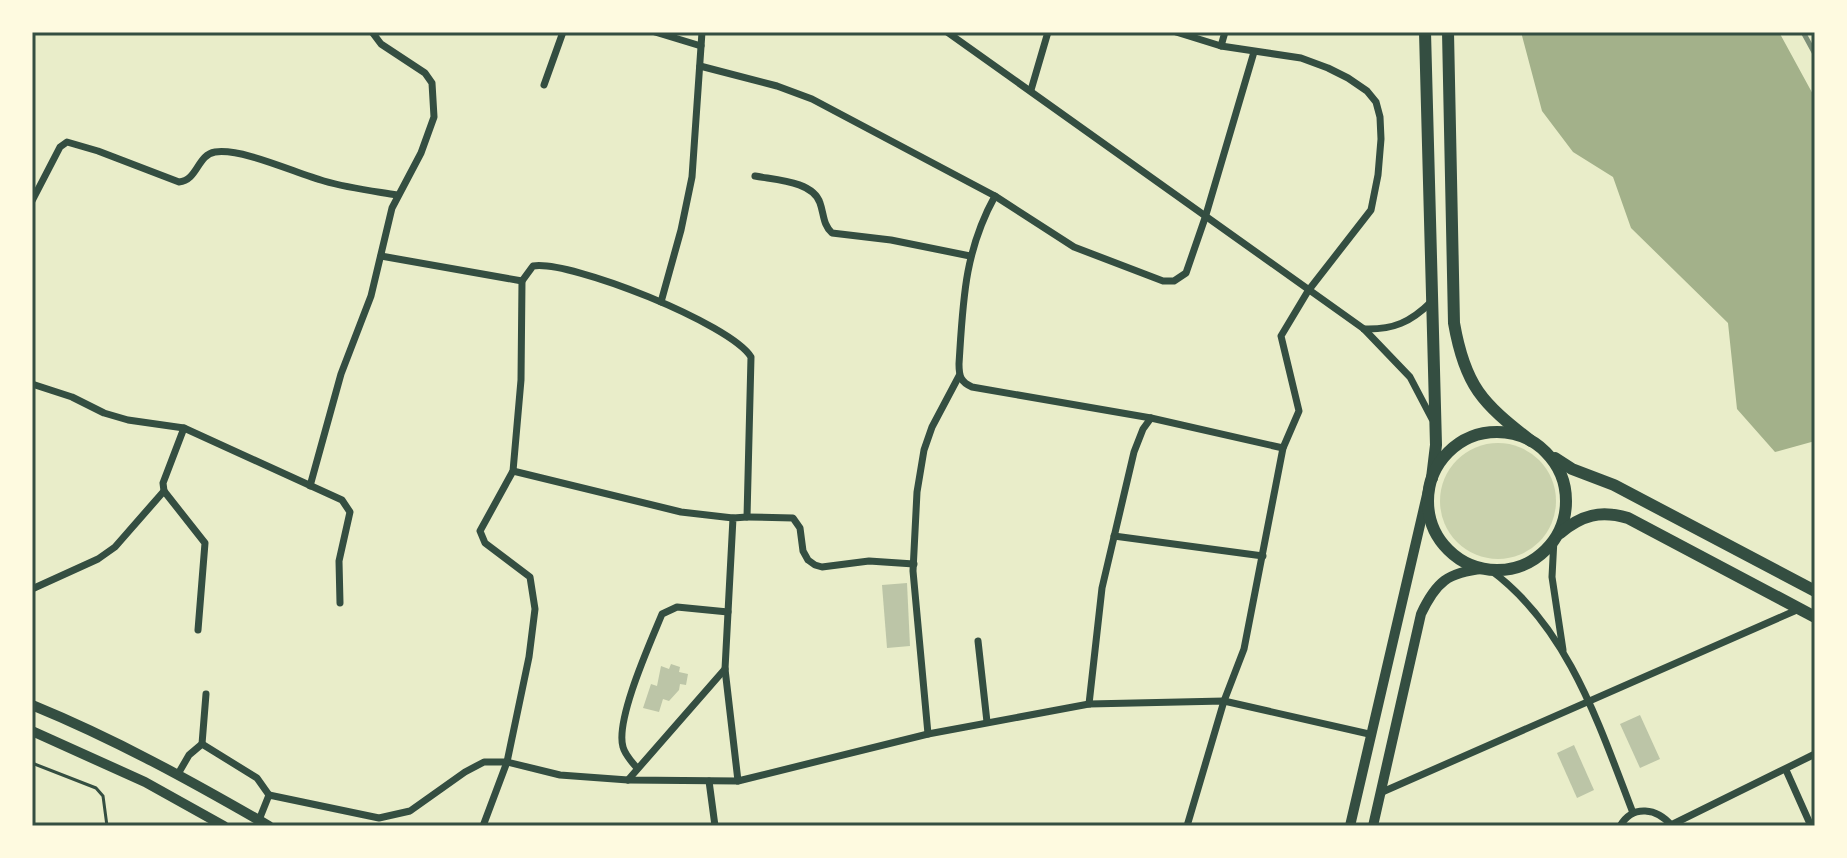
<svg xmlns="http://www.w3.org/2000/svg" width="1847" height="858" font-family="Manrope,sans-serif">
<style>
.green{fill:#cad2ad}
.water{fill:#a3b18a}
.building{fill:#bcc5a7}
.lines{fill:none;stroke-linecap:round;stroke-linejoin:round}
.service{stroke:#344e41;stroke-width:3}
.minor{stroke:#344e41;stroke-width:7}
.secondary{stroke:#344e41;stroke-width:10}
.trunk{stroke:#344e41;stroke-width:12}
.rail{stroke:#7c8e77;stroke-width:5}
.neatline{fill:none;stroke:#344e41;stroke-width:3}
</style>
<rect width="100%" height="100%" fill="#e9edc9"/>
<circle class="green" cx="1498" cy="501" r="58"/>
<polygon class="water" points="1521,32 1779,32 1815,98 1815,441 1775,452 1737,409 1728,323 1631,228 1613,177 1573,152 1542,111"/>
<g class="building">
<polygon points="907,583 910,646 887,648 882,585"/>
<polygon points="671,664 680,667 679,672 688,674 686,685 680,684 679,690 669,701 663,699 659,712 643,708 651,684 657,686 661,666 669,669"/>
<polygon points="1640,715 1660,759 1640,768 1620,724"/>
<polygon points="1574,745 1594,790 1577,798 1557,753"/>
</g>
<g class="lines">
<polyline class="service" points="32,763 96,788 103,796 107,826"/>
<g class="minor">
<polyline points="655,32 701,46"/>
<polyline points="947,32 1364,329 1410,377 1432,419"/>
<polyline points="1176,32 1221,46 1301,58 1328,68 1348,78 1367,91 1376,102 1380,117 1381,139 1378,175 1371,210 1308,291 1281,336 1299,411 1283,448 1244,649 1224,701 1187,826"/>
<polyline points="1221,46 1225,32"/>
<polyline points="700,66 777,86 812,99 995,196 1074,247 1163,281 1174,281 1186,273 1205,218 1254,52"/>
<polyline points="544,85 563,32"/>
<polyline points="1031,90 1048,32"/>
<path d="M755 176C775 180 813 181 820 203 824 214 823 225 832 233L891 240 970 256"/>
<path d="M995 196C964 252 963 302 959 364 959 377 961 382 972 387L1151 418 1283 448"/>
<path d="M32 201 60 147 67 142 98 151 179 182C198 180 197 155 215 152 243 148 295 173 324 181 348 188 373 191 397 195"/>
<polyline points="381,256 522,281 521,380 513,471 480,531 485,543 530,577 535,609 529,657 507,762 483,826"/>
<path d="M522 281 533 266C571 260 731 324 751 357L747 517 733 518 725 669 738 781"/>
<polyline points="661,302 681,230 692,177 702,32"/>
<path d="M1364 329C1393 330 1411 322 1431 302"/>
<polyline points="32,384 72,397 104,413 128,420 184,428 342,500 350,512 339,561 340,603"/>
<polyline points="184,428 163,483 164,491 205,543 198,630"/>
<polyline points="513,471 681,512 733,518"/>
<polyline points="310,486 341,374 371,296 392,208 421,153 434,117 432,83 425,73 381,44 372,32"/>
<polyline points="747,517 793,518 800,528 803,551 808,560 815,565 822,567 869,561 914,564"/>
<polyline points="1114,536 1263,556"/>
<polyline points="1554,539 1552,577 1563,650"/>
<path d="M1489 569C1568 626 1599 725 1633 813"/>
<polyline points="32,589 98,559 115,547 164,491"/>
<polyline points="978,641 987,722"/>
<polyline points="1089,704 1102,588 1134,452 1143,429 1151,418"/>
<polyline points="928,734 913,571 917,492 924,450 932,427 959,376"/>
<polyline points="202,744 206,694"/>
<path d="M637 768C632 762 625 755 623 747 615 720 651 641 662 614L677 607 728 612"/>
<polyline points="1786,770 1811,826"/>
<polyline points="178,774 189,755 202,744 257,778 269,795"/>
<polyline points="628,780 725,669"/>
<polyline points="709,781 715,826"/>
<polyline points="1380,793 1799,609"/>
<polyline points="259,820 269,795 379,818 410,811 465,772 484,762 507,762 560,775 628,780 738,781 928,734 1089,704 1224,701 1369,734"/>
<polyline points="1671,825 1815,754"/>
<path d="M1620 826C1633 804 1657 808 1672 826"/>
</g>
<g class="secondary">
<path d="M32 705C115 739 191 781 269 826"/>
<polyline points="32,731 145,782 224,826"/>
<polyline points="1350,826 1430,482"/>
<path d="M1373 826 1421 614C1436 582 1448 572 1483 569"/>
</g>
<g class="trunk">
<polyline points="1425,32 1436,445 1432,478"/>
<path d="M1448 32 1454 323C1465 386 1482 403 1531 441"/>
<circle cx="1497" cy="501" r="69"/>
<polyline points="1555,458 1572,469 1614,485 1815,591"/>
<path d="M1560 533C1582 515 1600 510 1628 518L1815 617"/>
</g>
<polyline class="rail" points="1803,32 1815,54"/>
</g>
<rect width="1847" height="858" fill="none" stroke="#fefae0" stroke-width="68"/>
<rect x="34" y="34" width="1779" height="790" class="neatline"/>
</svg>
